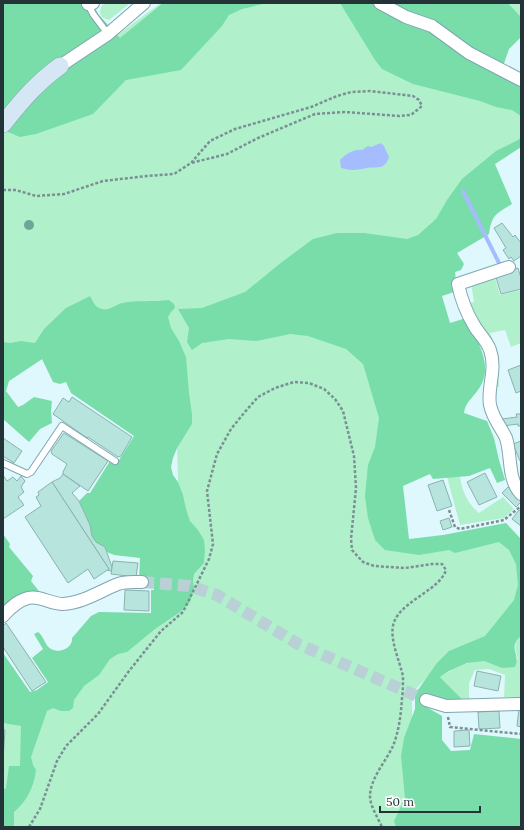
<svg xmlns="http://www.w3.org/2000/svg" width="524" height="830" font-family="Lora,serif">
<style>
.green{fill:#b0f1cc}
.forest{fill:#78dda9}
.water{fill:#a5bcfe}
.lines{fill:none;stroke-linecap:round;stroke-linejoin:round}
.stream{stroke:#a5bcfe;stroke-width:4}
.building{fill:#b8e4de;stroke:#89b3ae}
.street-tunnel{stroke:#b9d1d6;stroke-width:12;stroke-dasharray:12 6;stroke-linecap:butt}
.lane-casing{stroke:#7fa6b0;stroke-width:8}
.street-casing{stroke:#7fa6b0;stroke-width:14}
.secondary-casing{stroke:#7fa6b0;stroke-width:18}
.path{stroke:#7b8f94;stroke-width:2.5;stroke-dasharray:3 2;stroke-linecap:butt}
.lane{stroke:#fff;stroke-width:6}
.street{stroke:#fff;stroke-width:12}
.secondary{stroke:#d5e7f5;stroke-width:17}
.tree{fill:#6fa596}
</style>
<rect width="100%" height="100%" fill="#dff8fe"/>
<g class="green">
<polygon points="3,3 105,44 161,3 373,3 521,101 521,147 484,171 467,192 489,234 457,253 407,292 385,550 505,535 521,551 521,611 499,639 437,667 412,693 412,723 439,827 3,827 3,699 59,685 170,604 178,482 177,448 45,357 9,381 3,377"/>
<path d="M110 3H129L128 5 109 20C100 18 98 13 102 5Z"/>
<polygon points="508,3 521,3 521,17"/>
<polygon points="494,275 500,295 521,290 521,343 511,347 505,330 490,333 497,352 499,387 493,386 495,367 465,304 474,302 471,282"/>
<path d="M447 477H460C462 491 468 504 479 513L503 497 514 509 504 518 460 525Z"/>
<path d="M521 636V697H504L505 675 489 669 475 670 469 683V699L463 700 440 677C451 670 471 659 484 661 490 662 497 666 502 668L518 659C515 649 513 644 521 636Z"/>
</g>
<g class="forest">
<polygon points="3,3 93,3 98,14 120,38 163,3 267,3 242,9 229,15 222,26 181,70 126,80 93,114 36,134 20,137 3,130"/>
<polygon points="340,3 508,3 521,17 521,37 509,49 502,69 521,82 521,116 512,110 496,107 480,101 413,84 382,69 375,60"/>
<path d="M521 137V147L495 164 512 204C496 214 492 214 489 234L457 253 464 264 461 270 455 272 457 291 442 296 450 323 466 318C476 339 494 364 480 387 474 397 465 402 464 413L487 421 494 438 499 460 505 480 497 483 490 468 469 476 433 479 430 474 403 486 409 539 443 535 506 523 521 539V636C507 649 521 652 515 667L502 668 484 661 467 663 449 671 440 677 463 700 445 702 428 695 423 705 442 716V740L451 751 470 750 474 734 521 739V827H396L394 821 405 798 401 756 404 738 415 709V694L437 663 449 651 485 636 514 600 518 585 516 564 509 550 499 542 455 553 449 550 419 555 385 550 375 540 368 518 365 496 368 465 375 447 379 418 363 364 346 349 308 336 290 334 257 341 229 339 202 343 192 350 187 342 189 328 178 309 202 308 245 292 282 262 313 239 337 233H364L407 239 418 235 436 219 447 200 462 179 496 151 518 140Z"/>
<path d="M90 296C93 301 95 308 102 309 109 311 115 305 122 303 138 300 153 302 169 300L174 304 175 308 171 312 168 317 171 328 179 341 186 357 189 393 192 414V424L177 448 173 458 171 467 173 475 178 482 183 495 186 509 190 521 198 530 204 540 205 550 204 563 194 574 193 581 194 589 190 602 180 612 155 629 127 652 118 654 110 659 99 675 84 686 74 700 73 708 69 711H61L53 708 47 711 31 757 33 765 36 770C34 787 27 801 14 812V825L12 827H3V790L6 788 9 766H20L21 726 3 723V653L30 692 37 690 48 682 32 658 43 649 34 634 38 632C44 636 45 646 51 649 60 654 73 648 72 638L91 616 99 612 151 613V590H154L153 582 139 580 140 558 114 555 107 552 105 547 96 542 92 536 90 525 79 501 87 493H90L110 461 116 465 134 436 71 393 66 382 60 384 53 382 42 359 9 381 6 391 18 407 23 405 34 397 52 401 51 411 52 423 40 429 29 442 3 419V342L10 343 21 341 35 343 44 329 66 308Z"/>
<polygon points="3,534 10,544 9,547 33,576 31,581 42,595 3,609"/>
</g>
<path class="water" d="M381 143 384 146 389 157C384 171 378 166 367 168 357 170 352 171 341 168L340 160C346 154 354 149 362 150L368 146 371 147Z"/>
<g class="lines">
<polyline class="stream" points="463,191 501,267 500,267"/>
</g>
<g class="building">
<polygon points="502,223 513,237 515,235 521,243 521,256 514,261 511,257 509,259 503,250 506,248 494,228"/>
<polygon points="518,268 521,278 521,289 501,294 495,274"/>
<polygon points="521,365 521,391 516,393 508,370"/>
<polygon points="72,397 132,437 121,456 118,457 88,437 87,438 53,414 63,398 69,402"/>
<polygon points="516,414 521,414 521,426 518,426 518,424 503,426 502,419 517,417"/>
<polygon points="64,433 108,461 88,491 63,474 63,472 67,464 52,454 51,451"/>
<polygon points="3,438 22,451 14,463 3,456"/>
<polygon points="521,441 521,460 520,461 513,444"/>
<polygon points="485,473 497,497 479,505 467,482"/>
<polygon points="63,474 80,486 72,493 79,501 90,525 92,536 96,542 105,547 112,567 111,571 107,570 109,569 52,482 60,478"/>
<polygon points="3,475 7,481 13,477 17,481 21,476 25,481 21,487 24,492 18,497 24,505 3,519"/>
<polygon points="443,480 452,506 437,511 428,485"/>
<polygon points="52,482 109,569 94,579 88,569 68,583 25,517 41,506 36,497 39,495 38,492"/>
<polygon points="508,487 521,501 521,502 516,507 502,493"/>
<polygon points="519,510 521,511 521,526 512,519"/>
<polygon points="449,518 452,527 443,530 440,521"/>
<polygon points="113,561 138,563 136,577 111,574"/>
<polygon points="125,590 149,591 149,611 124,610"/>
<polygon points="6,623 46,682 32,691 3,647 3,626"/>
<polygon points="477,671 501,676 498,691 474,686"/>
<polygon points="519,708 521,708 521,727 517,726"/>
<polygon points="499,711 500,728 479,729 478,712"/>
<polygon points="3,730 5,730 3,760"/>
<polygon points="469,730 470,746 454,747 454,731"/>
</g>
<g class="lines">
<polyline class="street-tunnel" points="142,582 189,586 217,595 298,644 426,700"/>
<g class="lane-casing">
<g id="lane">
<polyline points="88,4 93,14 108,34"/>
<polyline points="3,463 27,474 31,472 62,426 115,461"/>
</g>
</g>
<g class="street-casing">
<g id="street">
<polyline points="380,3 406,17 432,26 469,53 521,80"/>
<polyline points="88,4 93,3"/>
<polyline points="60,66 108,34 144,3"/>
<path d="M509 267 458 284C461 299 467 314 475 327 480 335 487 341 490 350 497 369 487 387 490 405 493 419 501 427 506 438 512 456 507 479 521 494"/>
<path d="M3 616C10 608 17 601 28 598 40 595 50 604 63 604 83 603 100 591 118 584 125 581 134 582 142 582"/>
<polyline points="426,700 446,706 521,704"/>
</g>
</g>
<g class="secondary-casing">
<path id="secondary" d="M3 124C21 102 36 83 60 66"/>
</g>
<g class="path">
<polyline points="3,190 16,190 36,196 64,194 103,181 147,176 174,174 191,163 210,141 235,129 311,107 337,96 351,92 370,91 413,96 419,100 422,106 411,115 399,116 345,112 315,114 258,138 227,154 191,163"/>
<polyline points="449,510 455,527 460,529 504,520 521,506"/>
<polyline points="448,717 450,727 521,734"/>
<path d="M29 827 40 809 57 761 66 746 98 714 129 671 161 631 183 612 209 559 213 544 207 491 217 454 231 429 244 413 258 397 275 388 294 382 309 383 324 389 335 399 343 411 354 456 356 488 351 539 352 550 363 562 374 566 405 568 432 564H442L446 570C440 589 407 599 396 618 386 634 400 660 403 677 403 684 403 691 402 698 401 714 399 731 393 746 386 761 370 779 370 796 370 806 378 818 382 827"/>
</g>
<use href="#lane" class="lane"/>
<use href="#street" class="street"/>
<use href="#secondary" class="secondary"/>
</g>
<circle class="tree" cx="29" cy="225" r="5"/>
<rect width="524" height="830" fill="none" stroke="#233337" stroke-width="8"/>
<path d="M380 806v6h100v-6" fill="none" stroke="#233337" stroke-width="2"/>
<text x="386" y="806" font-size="12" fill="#233337" stroke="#ffffff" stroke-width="3" paint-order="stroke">50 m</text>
</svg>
